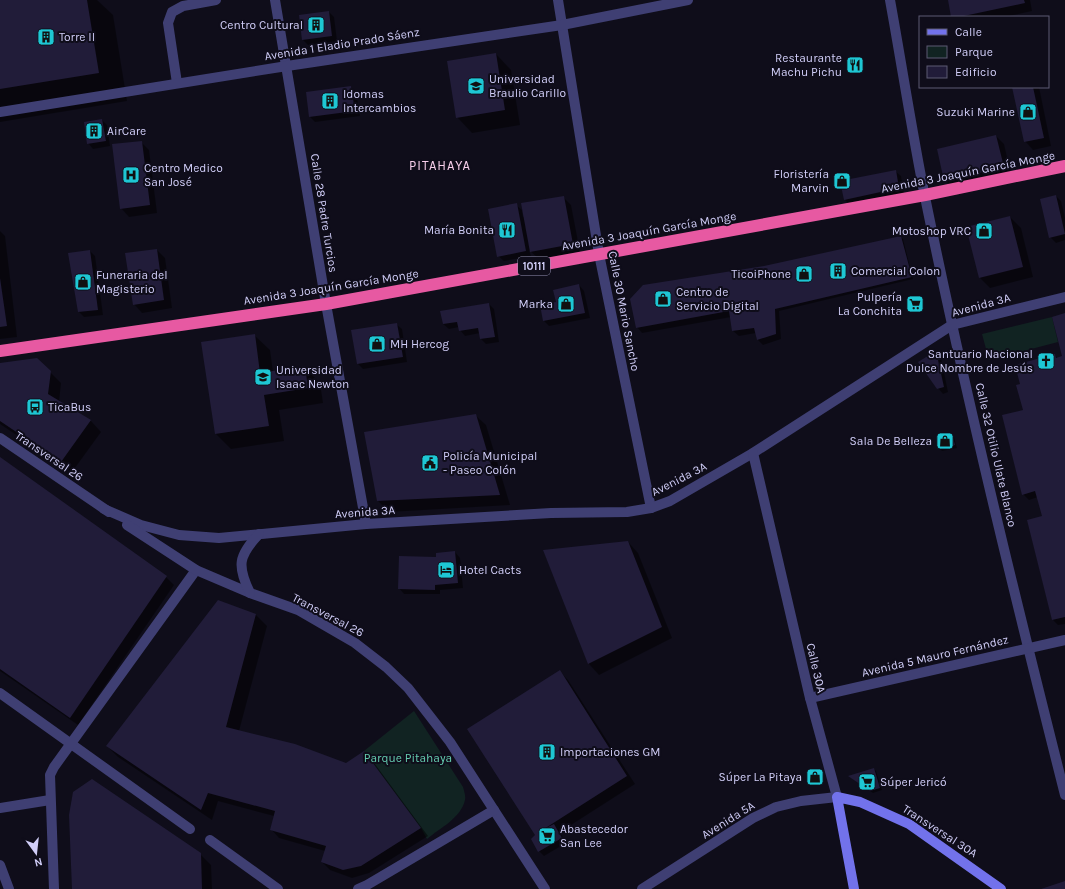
<svg xmlns="http://www.w3.org/2000/svg" width="1065" height="889" font-family="Karla,sans-serif">
<style>
.green{fill:#112322}
.shadow{fill:#0007}
.building{fill:#211c39}
.lines{fill:none;stroke-linecap:round;stroke-linejoin:round}
.lane{stroke:#3f3f73;stroke-width:10}
.street{stroke:#3f3f73;stroke-width:10}
.secondary{stroke:#7272eb;stroke-width:10}
.highway{stroke:#e759a2;stroke-width:12}
.labels{text-anchor:middle;stroke-width:4;stroke-linejoin:round;paint-order:stroke}
.shield{fill:#0f0d1a;stroke:#9794b5;stroke-width:1}
.shield-label{font-size:11px;font-weight:bold;fill:#d1cef8}
.poi-label{font-size:12px;fill:#d1cef8;stroke:#0f0d1a;text-anchor:start}
.street-label{font-size:12px;fill:#d1cef8;stroke:#0f0d1a}
.park-label{font-size:12px;fill:#65cdb0;stroke:#0f0d1a}
.neighbourhood-label{font-size:13px;letter-spacing:1px;fill:#f8cfeb;stroke:#0f0d1a}
</style>
<rect width="100%" height="100%" fill="#0f0d1a"/>
<g class="green">
<polygon points="1052,317 1058,342 989,360 982,334"/>
<path d="M414 711 463 787C464 791 466 796 465 800 461 818 440 828 427 839L421 828 364 751Z"/>
</g>
<g class="shadow">
<polygon points="7,0 97,0 113,15 127,101 0,122 0,1"/>
<polygon points="949,0 1030,0 1032,11 1005,17 953,17"/>
<polygon points="329,12 334,17 337,41 308,45 303,40"/>
<polygon points="496,54 511,70 520,125 472,133 457,117"/>
<polygon points="351,87 356,92 360,116 315,122 310,117"/>
<polygon points="1013,87 1039,87 1051,146 1033,150 1025,141"/>
<polygon points="102,120 107,125 110,146 93,149 88,143"/>
<polygon points="996,136 1004,144 1011,175 953,188 945,180"/>
<polygon points="141,142 149,150 157,213 129,217 121,208"/>
<polygon points="895,171 901,176 904,194 850,205 845,200"/>
<polygon points="1056,196 1061,201 1065,218 1065,240 1056,243 1050,237"/>
<polygon points="563,197 571,205 580,252 539,259 529,250 531,256 504,261 498,256 516,205 522,210 523,217"/>
<polygon points="1010,217 1021,228 1033,277 990,288 980,278"/>
<polygon points="0,231 5,236 17,337 0,339"/>
<polygon points="901,237 903,239 913,279 779,311 781,339 763,345 757,339 756,333 739,336 733,331 731,317 642,333 637,327 765,267"/>
<polygon points="157,250 165,258 172,308 142,313 134,304"/>
<polygon points="90,251 95,256 103,315 84,317 78,311"/>
<polygon points="579,285 584,291 590,318 549,326 544,321 557,303"/>
<polygon points="489,304 494,309 499,342 486,344 481,339 480,333 465,336 460,330 459,327 449,329 443,324"/>
<polygon points="1065,314 1065,624 1058,625 1053,620 1028,521 1043,517 1038,497 1029,500 1023,494 1024,411 1021,385 1055,355 1058,359 1063,357"/>
<polygon points="396,324 402,329 407,362 363,369 358,364"/>
<polygon points="254,335 270,350 273,372 304,367 320,383 323,403 279,410 284,441 231,449 216,434"/>
<polygon points="935,353 941,358 948,392 943,394 938,388"/>
<polygon points="0,364 50,372 61,383 59,402 91,421 101,432 72,472 0,424"/>
<polygon points="475,415 486,425 510,505 389,512 378,501"/>
<polygon points="952,435 954,437 957,448 942,451 939,448"/>
<polygon points="0,458 166,577 174,585 78,725 0,671"/>
<polygon points="628,542 638,553 672,638 599,675 589,664 544,551"/>
<polygon points="455,552 460,558 463,588 440,590 440,594 404,594 399,588 437,558"/>
<polygon points="219,601 256,615 267,626 239,731 346,764 364,752 372,760 428,836 369,873 352,878 330,870 322,862 325,851 279,838 271,829 274,816 218,801 212,820 118,757 107,746"/>
<polygon points="560,672 568,680 635,784 560,832 566,843 544,856 539,851 536,835"/>
<polygon points="874,769 876,771 882,790 873,793 850,777"/>
<polygon points="200,854 211,865 212,889 73,889"/>
</g>
<g class="building">
<polygon points="0,0 87,0 99,73 0,89"/>
<polygon points="948,0 1024,0 1025,3 959,17 951,17"/>
<polygon points="329,11 332,36 302,40 299,15"/>
<polygon points="496,53 505,110 456,118 447,61"/>
<polygon points="351,86 355,111 309,117 306,92"/>
<polygon points="1012,87 1033,87 1044,138 1024,142"/>
<polygon points="102,119 106,141 87,144 84,122"/>
<polygon points="996,135 1004,167 944,181 937,149"/>
<polygon points="142,141 150,205 120,209 112,144"/>
<polygon points="896,170 899,188 844,200 840,181"/>
<polygon points="1056,195 1065,234 1049,238 1040,199"/>
<polygon points="564,196 573,244 530,252 521,203"/>
<polygon points="517,203 526,251 497,257 488,209"/>
<polygon points="1010,216 1023,267 979,278 966,227"/>
<polygon points="901,236 912,277 775,309 776,334 757,340 754,328 732,331 729,311 636,328 630,299 643,285 764,266"/>
<polygon points="157,249 164,300 133,305 125,253"/>
<polygon points="90,250 98,310 78,312 68,253"/>
<polygon points="0,278 7,326 0,327"/>
<polygon points="579,284 585,313 543,321 540,305 556,302 553,290"/>
<polygon points="489,303 495,337 480,339 478,328 459,331 457,322 443,324 440,311"/>
<polygon points="1065,313 1065,617 1052,620 1027,520 1042,516 1035,491 1022,495 1002,415 1023,410 1016,385 1020,384 1015,365 1055,354 1056,358 1062,356 1052,317"/>
<polygon points="397,323 403,357 357,364 351,330"/>
<polygon points="255,334 260,373 305,366 308,388 264,395 269,426 215,434 201,342"/>
<polygon points="936,351 944,387 937,389 918,362"/>
<polygon points="37,358 51,371 48,394 91,420 61,462 0,421 0,363"/>
<polygon points="476,414 500,495 377,501 364,432"/>
<polygon points="952,434 955,445 938,449 936,437"/>
<polygon points="0,457 167,576 70,718 0,669"/>
<polygon points="628,541 662,627 588,664 543,550"/>
<polygon points="455,551 458,583 435,585 435,590 398,589 399,556 436,557 436,553"/>
<polygon points="218,600 256,614 226,727 295,744 346,763 364,751 421,828 361,866 343,870 321,862 326,846 270,830 275,811 208,793 201,810 106,746"/>
<polygon points="560,670 627,776 544,829 554,824 562,838 538,852 531,839 535,835 467,729"/>
<polygon points="874,768 880,788 870,791 848,776"/>
<polygon points="92,779 201,853 202,889 72,889 69,815 73,792"/>
<polygon points="1065,881 1065,889 1041,889"/>
</g>
<g class="lines">
<g class="lane">
<polyline points="177,83 168,23 172,12 183,6 216,0"/>
<polyline points="0,693 190,829"/>
<polyline points="0,808 50,800"/>
<polyline points="0,865 9,889"/>
<polyline points="54,889 50,775 54,767 196,570"/>
</g>
<g class="street">
<polyline points="275,0 326,304 366,524"/>
<polyline points="558,0 599,254 651,508"/>
<path d="M890 0C902 66 912 132 925 197 966 398 1015 597 1065 795"/>
<polyline points="0,112 287,66 562,25 688,0"/>
<polyline points="0,438 109,512"/>
<polyline points="104,509 141,525 179,535 219,538 366,524 551,513 627,512 651,508 670,501 753,453 952,325 1065,297"/>
<polyline points="127,525 196,570 250,593 298,610 355,643 386,667 408,688 450,742 545,889"/>
<path d="M250 593C237 566 238 556 259 534"/>
<polyline points="810,698 1065,640"/>
<polyline points="210,840 278,889"/>
<polyline points="358,889 367,885 494,810"/>
<polyline points="642,889 753,818 776,807 801,801 837,797 810,698 753,453"/>
</g>
<polyline class="secondary" points="854,889 837,797 860,802 909,824 1001,889"/>
<polyline class="highway" points="0,351 326,304 925,195 1065,166"/>
</g>
<defs>
<g id="building-square" transform="scale(0.9)"><rect x="-9" y="-9" width="18" height="18" rx="4" fill="#1ec7d4" stroke="#0f0d1a"/><path d="M-4-6H4V6H1V3H-1V6H-4ZM-2.5-4.3h1.7v1.8h-1.7ZM.8-4.3h1.7v1.8H.8ZM-2.5-1h1.7V.8h-1.7ZM.8-1h1.7V.8H.8Z" fill="#111"/></g>
<g id="restaurant-square" transform="scale(0.9)"><rect x="-9" y="-9" width="18" height="18" rx="4" fill="#1ec7d4" stroke="#0f0d1a"/><path d="M-5-6h1v4h1v-4h1v4h1v-4h1v5L-1.5 .5V6h-2V.5L-5-1ZM5-6V6H3V1.5H1.5Q1.5-4 5-6Z" fill="#111"/></g>
<g id="university-square" transform="scale(0.9)"><rect x="-9" y="-9" width="18" height="18" rx="4" fill="#1ec7d4" stroke="#0f0d1a"/><path d="M0-5L7-2L0 1L-7-2ZM-4 1L0 2.5L4 1V4Q0 6-4 4Z" fill="#111"/></g>
<g id="shop-square" transform="scale(0.9)"><rect x="-9" y="-9" width="18" height="18" rx="4" fill="#1ec7d4" stroke="#0f0d1a"/><path d="M-5-2.5h2.3a2.7 3.5 0 0 1 5.4 0H5L5.5 6h-11ZM-1.5-2.5h3a1.5 2.3 0 0 0-3 0Z" fill="#111"/></g>
<g id="hospital-square" transform="scale(0.9)"><rect x="-9" y="-9" width="18" height="18" rx="4" fill="#1ec7d4" stroke="#0f0d1a"/><path d="M-5-5h3v3.5h4V-5h3V5h-3V1.5h-4V5h-3Z" fill="#111"/></g>
<g id="supermarket-square" transform="scale(0.9)"><rect x="-9" y="-9" width="18" height="18" rx="4" fill="#1ec7d4" stroke="#0f0d1a"/><path d="M-6-5.5h2.5l.6 2H6L4.5 2H-2.5L-4.4-4H-6ZM-1.5 3.2a1.3 1.3 0 1 0 .1 0ZM3 3.2a1.3 1.3 0 1 0 .1 0Z" fill="#111"/></g>
<g id="church-square" transform="scale(0.9)"><rect x="-9" y="-9" width="18" height="18" rx="4" fill="#1ec7d4" stroke="#0f0d1a"/><path d="M-1.2-6h2.4v3.5h3.3v2.4h-3.3V6h-2.4V-.1h-3.3v-2.4h3.3Z" fill="#111"/></g>
<g id="bus-square" transform="scale(0.9)"><rect x="-9" y="-9" width="18" height="18" rx="4" fill="#1ec7d4" stroke="#0f0d1a"/><path d="M-5-6H5V4H4V6H2V4H-2V6H-4V4H-5ZM-3.5-4V0h7V-4ZM-3.5 1.2v1.5H-2V1.2ZM2 1.2v1.5H3.5V1.2Z" fill="#111"/></g>
<g id="civic-square" transform="scale(0.9)"><rect x="-9" y="-9" width="18" height="18" rx="4" fill="#1ec7d4" stroke="#0f0d1a"/><path d="M-.6-6.5H3V-4.5H.6V-3L4-1V1h2V6H-6V1h2V-1L-.6-3ZM-1.2 2.5V6h2.4V2.5Z" fill="#111"/></g>
<g id="hotel-square" transform="scale(0.9)"><rect x="-9" y="-9" width="18" height="18" rx="4" fill="#1ec7d4" stroke="#0f0d1a"/><path d="M-6-4.5h1.5V1H6V5H4.5V3h-9V5H-6ZM-4 0a1.8 1.8 0 1 1 3.6 0ZM.5 0V-2.5h3Q6-2.5 6 0Z" fill="#111"/></g>
</defs>
<g fill-rule="evenodd">
<use href="#building-square" x="316" y="25"/>
<use href="#building-square" x="46" y="37"/>
<use href="#restaurant-square" x="855" y="65"/>
<use href="#university-square" x="476" y="86"/>
<use href="#building-square" x="330" y="101"/>
<use href="#shop-square" x="1028" y="112"/>
<use href="#building-square" x="94" y="131"/>
<use href="#hospital-square" x="131" y="175"/>
<use href="#shop-square" x="842" y="181"/>
<use href="#restaurant-square" x="507" y="230"/>
<use href="#shop-square" x="984" y="231"/>
<use href="#building-square" x="838" y="271"/>
<use href="#shop-square" x="804" y="274"/>
<use href="#shop-square" x="83" y="282"/>
<use href="#shop-square" x="663" y="299"/>
<use href="#shop-square" x="566" y="304"/>
<use href="#supermarket-square" x="915" y="304"/>
<use href="#shop-square" x="377" y="344"/>
<use href="#church-square" x="1046" y="361"/>
<use href="#university-square" x="263" y="377"/>
<use href="#bus-square" x="35" y="407"/>
<use href="#shop-square" x="945" y="441"/>
<use href="#civic-square" x="430" y="463"/>
<use href="#hotel-square" x="446" y="570"/>
<use href="#building-square" x="547" y="752"/>
<use href="#shop-square" x="815" y="777"/>
<use href="#supermarket-square" x="867" y="782"/>
<use href="#supermarket-square" x="547" y="836"/>
</g>
<g class="labels">
<rect class="shield" x="518" y="257" width="32" height="18" rx="3"/>
<g class="shield-label">
<text x="534" y="270">10111</text>
</g>
<g class="poi-label">
<text x="303" y="29" text-anchor="end">Centro Cultural</text>
<text x="59" y="41">Torre II</text>
<text x="842" y="62" text-anchor="end">Restaurante<tspan x="842" dy="14">Machu Pichu</tspan></text>
<text x="489" y="83">Universidad<tspan x="489" dy="14">Braulio Carillo</tspan></text>
<text x="343" y="98">Idomas<tspan x="343" dy="14">Intercambios</tspan></text>
<text x="1015" y="116" text-anchor="end">Suzuki Marine</text>
<text x="107" y="135">AirCare</text>
<text x="144" y="172">Centro Medico<tspan x="144" dy="14">San José</tspan></text>
<text x="829" y="178" text-anchor="end">Floristería<tspan x="829" dy="14">Marvin</tspan></text>
<text x="494" y="234" text-anchor="end">María Bonita</text>
<text x="971" y="235" text-anchor="end">Motoshop VRC</text>
<text x="851" y="275">Comercial Colon</text>
<text x="791" y="278" text-anchor="end">TicoiPhone</text>
<text x="96" y="279">Funeraria del<tspan x="96" dy="14">Magisterio</tspan></text>
<text x="676" y="296">Centro de<tspan x="676" dy="14">Servicio Digital</tspan></text>
<text x="902" y="301" text-anchor="end">Pulpería<tspan x="902" dy="14">La Conchita</tspan></text>
<text x="553" y="308" text-anchor="end">Marka</text>
<text x="390" y="348">MH Hercog</text>
<text x="1033" y="358" text-anchor="end">Santuario Nacional<tspan x="1033" dy="14">Dulce Nombre de Jesús</tspan></text>
<text x="276" y="374">Universidad<tspan x="276" dy="14">Isaac Newton</tspan></text>
<text x="48" y="411">TicaBus</text>
<text x="932" y="445" text-anchor="end">Sala De Belleza</text>
<text x="443" y="460">Policía Municipal<tspan x="443" dy="14">- Paseo Colón</tspan></text>
<text x="459" y="574">Hotel Cacts</text>
<text x="560" y="756">Importaciones GM</text>
<text x="802" y="781" text-anchor="end">Súper La Pitaya</text>
<text x="880" y="786">Súper Jericó</text>
<text x="560" y="833">Abastecedor<tspan x="560" dy="14">San Lee</tspan></text>
</g>
<g class="street-label">
<text transform="translate(342 44) rotate(-9)" y="4">Avenida 1 Eladio Prado Sáenz</text>
<text transform="translate(968 172) rotate(-11)" y="4">Avenida 3 Joaquín García Monge</text>
<text transform="translate(324 213) rotate(81)" y="4">Calle 28 Padre Turcios</text>
<text transform="translate(649 231) rotate(-10)" y="4">Avenida 3 Joaquín García Monge</text>
<text transform="translate(331 287) rotate(-9)" y="4">Avenida 3 Joaquín García Monge</text>
<text transform="translate(981 305) rotate(-15)" y="4">Avenida 3A</text>
<text transform="translate(624 311) rotate(79)" y="4">Calle 30 Mario Sancho</text>
<text transform="translate(996 455) rotate(77)" y="4">Calle 32 Otilio Ulate Blanco</text>
<text transform="translate(49 456) rotate(34)" y="4">Transversal 26</text>
<text transform="translate(679 479) rotate(-27)" y="4">Avenida 3A</text>
<text transform="translate(365 512) rotate(-4)" y="4">Avenida 3A</text>
<text transform="translate(328 615) rotate(28)" y="4">Transversal 26</text>
<text transform="translate(935 656) rotate(-13)" y="4">Avenida 5 Mauro Fernández</text>
<text transform="translate(816 668) rotate(77)" y="4">Calle 30A</text>
<text transform="translate(728 820) rotate(-32)" y="4">Avenida 5A</text>
<text transform="translate(940 831) rotate(33)" y="4">Transversal 30A</text>
</g>
<g class="park-label">
<text x="408" y="762">Parque Pitahaya</text>
</g>
<g class="neighbourhood-label">
<text x="440" y="170">PITAHAYA</text>
</g>
</g>
<rect x="919" y="16" width="130" height="72" fill="#0f0d1a" stroke="#5d5a73"/>
<rect x="927" y="29" width="20" height="6" fill="#7272eb" stroke="#5d5a73"/>
<text x="955" y="36" font-size="12" fill="#d1cef8">Calle</text>
<rect x="927" y="46" width="20" height="12" fill="#112322" stroke="#5d5a73"/>
<text x="955" y="56" font-size="12" fill="#d1cef8">Parque</text>
<rect x="927" y="66" width="20" height="12" fill="#211c39" stroke="#5d5a73"/>
<text x="955" y="76" font-size="12" fill="#d1cef8">Edificio</text>
<g transform="translate(36 853) rotate(165)" stroke="#0f0d1a" stroke-width="3" paint-order="stroke">
<path d="M0-3L7 15L0 10L-7 15Z" fill="#d1cef8"/>
<text y="-6" font-size="11" font-weight="bold" text-anchor="middle" fill="#d1cef8">N</text>
</g>
</svg>
